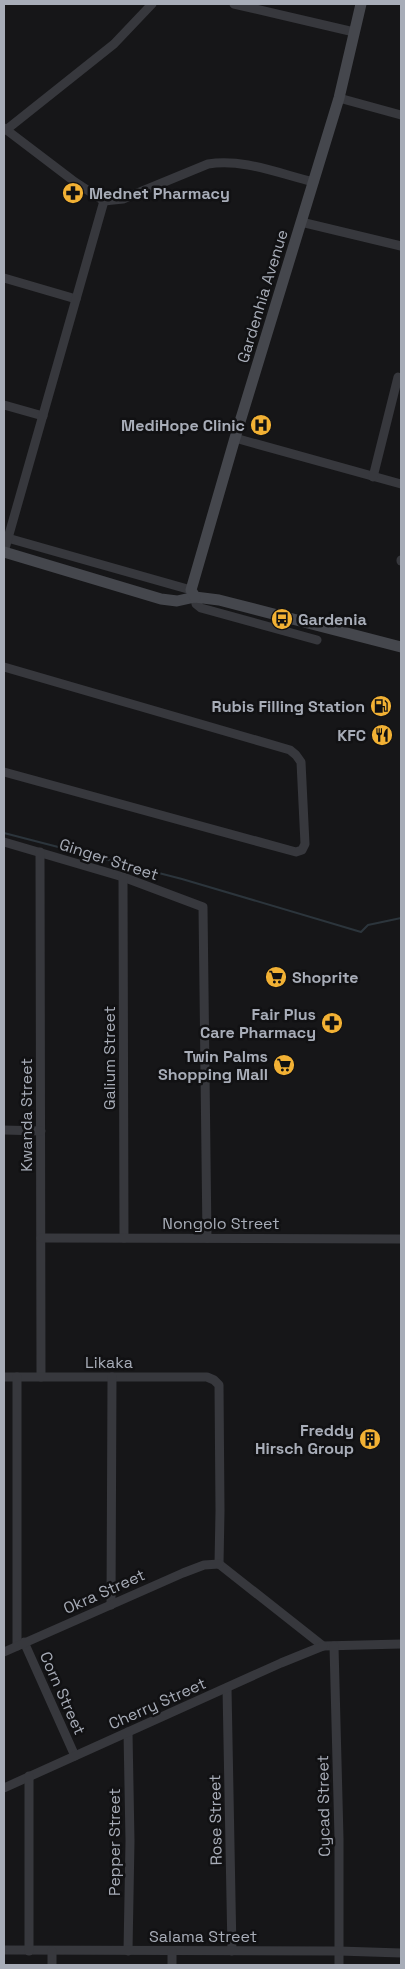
<svg xmlns="http://www.w3.org/2000/svg" width="405" height="1969" font-family="'Space Grotesk',sans-serif">
<style>
.lines{fill:none;stroke-linecap:round;stroke-linejoin:round}
.stream{stroke:#2c353c;stroke-width:2}
.minor{stroke:#37383d;stroke-width:9}
.secondary{stroke:#45474d;stroke-width:11}
.labels{text-anchor:middle;stroke-width:5;stroke-linejoin:round;paint-order:stroke}
.poi-label{font-size:16px;font-weight:bold;fill:#a8adb8;stroke:#111113;text-anchor:end}
.street-label{font-size:16px;fill:#a8adb8;stroke:#111113}
</style>
<rect width="100%" height="100%" fill="#161618"/>
<g class="lines">
<polyline class="stream" points="4,833 182,879 361,932 368,925 401,918"/>
<g class="minor">
<polyline points="234,4 354,32"/>
<polyline points="339,98 401,115"/>
<path d="M4 128 75 182 104 201 123 199 208 164C243 158 280 174 314 182"/>
<polyline points="6,130 114,44 152,4"/>
<polyline points="301,222 401,246"/>
<polyline points="4,278 76,299"/>
<polyline points="4,405 43,416"/>
<polyline points="235,438 401,484"/>
<polyline points="373,477 398,377"/>
<polyline points="4,537 191,590"/>
<polyline points="4,552 104,201"/>
<polyline points="401,560 401,561"/>
<polyline points="195,597 196,604 201,608 317,640"/>
<polyline points="4,667 290,750 296,755 301,762 305,844 302,850 296,852 4,772"/>
<polyline points="4,842 123,877 203,907 207,1238"/>
<polyline points="40,852 41,1377"/>
<polyline points="123,877 124,1238"/>
<polyline points="4,1130 41,1131"/>
<polyline points="41,1238 401,1239"/>
<polyline points="4,1377 207,1377 214,1380 219,1385 220,1511 219,1564"/>
<polyline points="17,1377 17,1646"/>
<polyline points="219,1564 323,1646 401,1644"/>
<polyline points="111,1605 112,1377"/>
<polyline points="24,1642 75,1756"/>
<polyline points="334,1646 339,1838 339,1965"/>
<polyline points="4,1652 183,1573 204,1565 219,1564"/>
<polyline points="227,1688 232,1951"/>
<polyline points="128,1732 130,1841 128,1951"/>
<polyline points="4,1788 281,1663 323,1646"/>
<polyline points="4,1950 339,1951 401,1953"/>
<polyline points="29,1951 29,1776"/>
<polyline points="52,1951 52,1965"/>
<polyline points="172,1951 172,1965"/>
</g>
<g class="secondary">
<polyline points="4,552 161,599 177,601 195,597 219,600 401,647"/>
<polyline points="195,597 191,590 235,438 339,98 361,4"/>
</g>
</g>
<defs>
<g id="pharmacy-disc" transform="scale(1.125)"><circle r="9.5" fill="#f2b134" stroke="#111113"/><path d="M-2-6h4v4h4v4h-4v4h-4v-4h-4v-4h4Z" fill="#111"/></g>
<g id="hospital-disc" transform="scale(1.125)"><circle r="9.5" fill="#f2b134" stroke="#111113"/><path d="M-5-5h3v3.5h4V-5h3V5h-3V1.5h-4V5h-3Z" fill="#111"/></g>
<g id="bus-disc" transform="scale(1.125)"><circle r="9.5" fill="#f2b134" stroke="#111113"/><path d="M-5-6H5V4H4V6H2V4H-2V6H-4V4H-5ZM-3.5-4V0h7V-4ZM-3.5 1.2v1.5H-2V1.2ZM2 1.2v1.5H3.5V1.2Z" fill="#111"/></g>
<g id="fuel-disc" transform="scale(1.125)"><circle r="9.5" fill="#f2b134" stroke="#111113"/><path d="M-5.5-6h7V0h2V4h1.3V-2.5L3-4.5l.8-.8L6-3V5H2.5V1h-1V6h-7ZM-4.2-4.7v3.2H.2V-4.7Z" fill="#111"/></g>
<g id="restaurant-disc" transform="scale(1.125)"><circle r="9.5" fill="#f2b134" stroke="#111113"/><path d="M-5-6h1v4h1v-4h1v4h1v-4h1v5L-1.5 .5V6h-2V.5L-5-1ZM5-6V6H3V1.5H1.5Q1.5-4 5-6Z" fill="#111"/></g>
<g id="supermarket-disc" transform="scale(1.125)"><circle r="9.5" fill="#f2b134" stroke="#111113"/><path d="M-6-5.5h2.5l.6 2H6L4.5 2H-2.5L-4.4-4H-6ZM-1.5 3.2a1.3 1.3 0 1 0 .1 0ZM3 3.2a1.3 1.3 0 1 0 .1 0Z" fill="#111"/></g>
<g id="building-disc" transform="scale(1.125)"><circle r="9.5" fill="#f2b134" stroke="#111113"/><path d="M-4-6H4V6H1V3H-1V6H-4ZM-2.5-4.3h1.7v1.8h-1.7ZM.8-4.3h1.7v1.8H.8ZM-2.5-1h1.7V.8h-1.7ZM.8-1h1.7V.8H.8Z" fill="#111"/></g>
</defs>
<g fill-rule="evenodd">
<use href="#pharmacy-disc" x="73" y="193"/>
<use href="#hospital-disc" x="261" y="425"/>
<use href="#bus-disc" x="282" y="619"/>
<use href="#fuel-disc" x="381" y="706"/>
<use href="#restaurant-disc" x="382" y="735"/>
<use href="#supermarket-disc" x="276" y="977"/>
<use href="#pharmacy-disc" x="332" y="1023"/>
<use href="#supermarket-disc" x="284" y="1065"/>
<use href="#building-disc" x="370" y="1439"/>
</g>
<g class="labels">
<g class="poi-label">
<text x="89" y="199" text-anchor="start">Mednet Pharmacy</text>
<text x="245" y="431">MediHope Clinic</text>
<text x="298" y="625" text-anchor="start">Gardenia</text>
<text x="365" y="712">Rubis Filling Station</text>
<text x="366" y="741">KFC</text>
<text x="292" y="983" text-anchor="start">Shoprite</text>
<text x="316" y="1020">Fair Plus<tspan x="316" dy="18">Care Pharmacy</tspan></text>
<text x="268" y="1062">Twin Palms<tspan x="268" dy="18">Shopping Mall</tspan></text>
<text x="354" y="1436">Freddy<tspan x="354" dy="18">Hirsch Group</tspan></text>
</g>
<g class="street-label">
<text transform="translate(262 296) rotate(-73)" y="6">Gardenhia Avenue</text>
<text transform="translate(109 859) rotate(18)" y="6">Ginger Street</text>
<text transform="translate(109 1058) rotate(-90)" y="6">Galium Street</text>
<text transform="translate(26 1115) rotate(-90)" y="6">Kwanda Street</text>
<text x="221" y="1229">Nongolo Street</text>
<text x="109" y="1368">Likaka</text>
<text transform="translate(104 1591) rotate(-24)" y="6">Okra Street</text>
<text transform="translate(63 1693) rotate(66)" y="6">Corn Street</text>
<text transform="translate(157 1703) rotate(-24)" y="6">Cherry Street</text>
<text transform="translate(323 1806) rotate(-91)" y="6">Cycad Street</text>
<text transform="translate(215 1820) rotate(-91)" y="6">Rose Street</text>
<text transform="translate(114 1842) rotate(-90)" y="6">Pepper Street</text>
<text x="203" y="1942">Salama Street</text>
</g>
</g>
<rect width="405" height="1969" fill="none" stroke="#a8adb8" stroke-width="10"/>
</svg>
